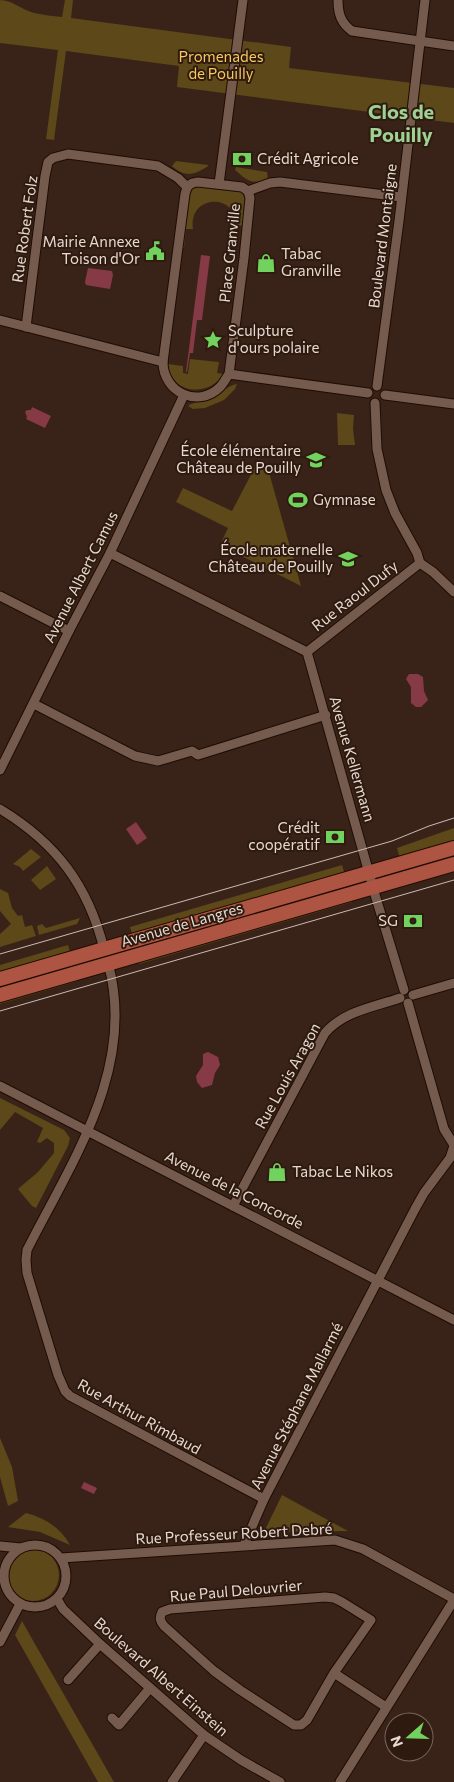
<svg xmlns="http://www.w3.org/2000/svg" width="454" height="1782" font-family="Commissioner,sans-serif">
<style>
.green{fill:#5c4818}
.water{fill:#863a45}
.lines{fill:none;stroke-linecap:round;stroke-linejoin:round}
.street-casing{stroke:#1f0c03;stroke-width:11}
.primary-casing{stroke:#1f0c03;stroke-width:16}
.street{stroke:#745b4e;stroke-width:9}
.primary{stroke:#ae5442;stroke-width:14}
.tram{stroke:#cabbb2;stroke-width:1}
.labels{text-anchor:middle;stroke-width:4;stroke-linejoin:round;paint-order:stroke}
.park-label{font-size:15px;fill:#f7c95f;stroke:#2e1a0e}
.poi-label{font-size:15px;fill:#e7d9d1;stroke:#2e1a0e;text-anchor:start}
.street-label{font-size:15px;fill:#e7d9d1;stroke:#2e1a0e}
.district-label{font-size:20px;font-weight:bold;fill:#9ed194;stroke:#2e1a0e}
</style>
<rect width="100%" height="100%" fill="#392318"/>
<g class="green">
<path d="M0 0C12 0 22 10 34 13 43 15 53 16 62 17L65 0H73L71 18 291 47 289 68 454 88V123L177 87 179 66 66 51 54 140 46 139 58 50 0 43Z"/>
<path d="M176 161 208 165V166C195 175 185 178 172 166Z"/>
<path d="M236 167 267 172 268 180C250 184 248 181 235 170Z"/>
<path d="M200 186 239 191C250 198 245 214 244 226L236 225C237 193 188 194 193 229H186L184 248 180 247 189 192 195 187Z"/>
<path d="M190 359 219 362 217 373 224 374C208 398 171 394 167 364L183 366V373L188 374Z"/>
<path d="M237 384 235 389 224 400 205 408 193 409 188 406C194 401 201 403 208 400 218 396 226 386 237 384Z"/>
<polygon points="337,413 354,415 353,429 355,445 338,445"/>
<polygon points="257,463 268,469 301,586 220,545 228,528 176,502 183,488 232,511"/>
<polygon points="454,828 454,843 400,859 397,848"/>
<polygon points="31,849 41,857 23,871 20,867 13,864"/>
<polygon points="454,853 454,859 396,875 395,871"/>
<polygon points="342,865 345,875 133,937 130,927"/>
<polygon points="47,866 56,879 40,890 31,880"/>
<polygon points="347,884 349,889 126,954 124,948"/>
<polygon points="0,889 8,893 12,908 18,916 22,915 25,927 32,925 36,936 0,947 0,934 11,924 0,911"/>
<polygon points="351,899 352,902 139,964 138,961"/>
<polygon points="80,918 77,924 39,935 37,926 42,924 46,928"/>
<polygon points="68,945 70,953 0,973 0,965"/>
<polygon points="85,960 87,965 0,990 0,985"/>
<polygon points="77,978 78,981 0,1004 0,1001"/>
<polygon points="0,1098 64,1130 70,1138 68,1146 36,1208 32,1206 18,1189 38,1172 54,1153 54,1143 47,1138 40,1143 37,1142 43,1128 15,1112 0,1130"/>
<polygon points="0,1438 12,1467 18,1501 8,1506 0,1477"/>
<polygon points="282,1495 348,1531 264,1532"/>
<path d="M26 1513C45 1518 61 1528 70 1545L40 1532 8 1527Z"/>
<circle cx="33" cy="1575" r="26"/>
<polygon points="22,1621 31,1637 114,1782 98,1782 15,1635"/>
</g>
<g class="water">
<polygon points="201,255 210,256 202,320 197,320 193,353 190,353 187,372 186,372"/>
<polygon points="88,268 112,271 113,275 110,289 86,285 85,282"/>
<polygon points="32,407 51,416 45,428 26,419 27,417 25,412 27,410 31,410"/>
<polygon points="409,674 418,674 423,677 424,691 428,700 421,707 416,707 411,703 411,687 406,679"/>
<polygon points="136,822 147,838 137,845 126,829"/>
<polygon points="208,1052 218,1057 220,1065 215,1073 212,1085 202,1088 197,1082 196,1076 203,1065 203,1054"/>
<polygon points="84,1482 97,1488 94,1494 81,1488"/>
</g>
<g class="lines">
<g class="street-casing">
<g id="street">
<path d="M338 0C338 14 341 23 352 31L454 46"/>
<path d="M198 182 242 187 248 191 250 198 244 258 229 374C226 378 224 383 220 387 198 409 163 392 163 362L185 194C187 186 189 183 198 182Z"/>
<polyline points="219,184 243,0"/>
<polyline points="248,191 270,183 280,182 401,197"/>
<polyline points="0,320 163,362"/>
<polyline points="26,327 45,176 48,162 53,158 68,154 158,166 178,178 187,187"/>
<polyline points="229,374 368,393"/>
<polyline points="377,386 399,221 425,0"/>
<polyline points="385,395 454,404"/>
<polyline points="375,403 377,449 386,490 395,513 417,553 420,563 433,572 454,592"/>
<polyline points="110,553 307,652"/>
<polyline points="0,596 69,631"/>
<polyline points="307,652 376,898 404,990"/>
<polyline points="307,652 420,563"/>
<polyline points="34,704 135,756 158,761 192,751 198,755 326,715"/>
<polyline points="0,770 69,631 110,553 184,395"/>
<path d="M0 809C56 843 88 885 104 949"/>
<path d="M108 963C137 1067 72 1161 27 1250L26 1260 27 1273 58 1375 65 1391 70 1396 264 1499"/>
<polyline points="413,995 454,983"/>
<polyline points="408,1003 444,1129 454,1145"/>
<polyline points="0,1086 454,1320"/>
<path d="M233 1206 325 1033C344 1011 374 1007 400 998"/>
<circle cx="35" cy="1576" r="31"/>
<polyline points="244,1545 264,1499 415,1209 424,1193 450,1158 454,1146"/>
<polyline points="0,1546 21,1548"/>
<polyline points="61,1558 335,1540 363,1549 454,1599"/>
<polyline points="57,1599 63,1609 100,1644 204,1735 241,1760 280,1782"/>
<polyline points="0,1642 20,1604"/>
<path d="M334 1673 307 1720 301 1725H294L240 1690 214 1671 164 1626C160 1621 159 1618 162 1612L170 1609 325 1597 334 1598 342 1602 371 1620 334 1673 386 1707"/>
<polyline points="68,1680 100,1644"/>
<polyline points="112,1718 119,1725 150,1688"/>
<polyline points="172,1782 204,1735"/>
<polyline points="340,1782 454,1600"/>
</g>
</g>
<g class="primary-casing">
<g id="primary">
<polyline points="0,979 454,848"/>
<polyline points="0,995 454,864"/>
</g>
</g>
<use href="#street" class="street"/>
<use href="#primary" class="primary"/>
<g class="tram">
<polyline points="0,954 392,841 429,826 454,818"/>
<polyline points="0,1011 454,880"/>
</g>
</g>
<defs>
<g id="bank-bare" transform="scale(1.5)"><path d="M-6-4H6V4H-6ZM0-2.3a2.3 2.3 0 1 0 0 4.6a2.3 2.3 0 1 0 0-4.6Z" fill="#71d25e" stroke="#2e1a0e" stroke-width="2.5" paint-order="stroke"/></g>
<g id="civic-bare" transform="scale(1.5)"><path d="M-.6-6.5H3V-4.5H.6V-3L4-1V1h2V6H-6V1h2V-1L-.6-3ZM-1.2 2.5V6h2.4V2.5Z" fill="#71d25e" stroke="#2e1a0e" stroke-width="2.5" paint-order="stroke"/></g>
<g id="shop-bare" transform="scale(1.5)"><path d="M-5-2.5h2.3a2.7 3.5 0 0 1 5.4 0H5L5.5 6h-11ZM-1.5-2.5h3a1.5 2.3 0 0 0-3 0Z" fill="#71d25e" stroke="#2e1a0e" stroke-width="2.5" paint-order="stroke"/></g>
<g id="sight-bare" transform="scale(1.5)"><path d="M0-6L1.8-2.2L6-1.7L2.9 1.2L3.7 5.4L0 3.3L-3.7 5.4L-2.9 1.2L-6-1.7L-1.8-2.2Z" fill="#71d25e" stroke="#2e1a0e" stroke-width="2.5" paint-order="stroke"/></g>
<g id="school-bare" transform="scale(1.5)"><path d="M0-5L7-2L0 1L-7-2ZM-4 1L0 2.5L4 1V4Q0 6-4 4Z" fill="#71d25e" stroke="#2e1a0e" stroke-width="2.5" paint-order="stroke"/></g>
<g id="stadium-bare" transform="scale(1.5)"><path d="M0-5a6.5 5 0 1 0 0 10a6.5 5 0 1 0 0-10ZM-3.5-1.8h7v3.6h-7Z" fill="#71d25e" stroke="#2e1a0e" stroke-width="2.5" paint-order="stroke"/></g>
</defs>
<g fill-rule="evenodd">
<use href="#bank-bare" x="242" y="159"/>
<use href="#civic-bare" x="155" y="251"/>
<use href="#shop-bare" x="266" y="263"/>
<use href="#sight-bare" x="213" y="340"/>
<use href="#school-bare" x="316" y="460"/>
<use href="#stadium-bare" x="298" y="500"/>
<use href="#school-bare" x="348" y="559"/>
<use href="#bank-bare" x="335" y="837"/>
<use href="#bank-bare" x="413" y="921"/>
<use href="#shop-bare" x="277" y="1172"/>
</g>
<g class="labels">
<g class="park-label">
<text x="221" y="62">Promenades<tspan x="221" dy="17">de Pouilly</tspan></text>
</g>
<g class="poi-label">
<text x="257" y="164">Crédit Agricole</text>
<text x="140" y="247" text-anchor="end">Mairie Annexe<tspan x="140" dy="17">Toison d'Or</tspan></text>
<text x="281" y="259">Tabac<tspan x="281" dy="17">Granville</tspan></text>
<text x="228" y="336">Sculpture<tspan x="228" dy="17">d'ours polaire</tspan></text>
<text x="301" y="456" text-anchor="end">École élémentaire<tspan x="301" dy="17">Château de Pouilly</tspan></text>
<text x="313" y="505">Gymnase</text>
<text x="333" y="555" text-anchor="end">École maternelle<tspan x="333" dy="17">Château de Pouilly</tspan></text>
<text x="320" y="833" text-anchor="end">Crédit<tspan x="320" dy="17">coopératif</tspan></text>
<text x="398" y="926" text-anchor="end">SG</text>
<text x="292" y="1177">Tabac Le Nikos</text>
</g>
<g class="street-label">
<text transform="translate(25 229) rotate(-82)" y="5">Rue Robert Folz</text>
<text transform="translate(383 236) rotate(-83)" y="5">Boulevard Montaigne</text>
<text transform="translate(230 253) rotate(-84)" y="5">Place Granville</text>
<text transform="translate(81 577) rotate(-63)" y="5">Avenue Albert Camus</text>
<text transform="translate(355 596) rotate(-38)" y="5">Rue Raoul Dufy</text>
<text transform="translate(352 759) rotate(74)" y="5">Avenue Kellermann</text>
<text transform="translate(182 925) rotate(-16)" y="5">Avenue de Langres</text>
<text transform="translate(288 1076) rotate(-61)" y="5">Rue Louis Aragon</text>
<text transform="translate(234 1190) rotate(27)" y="5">Avenue de la Concorde</text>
<text transform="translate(297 1406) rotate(-63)" y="5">Avenue Stéphane Mallarmé</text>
<text transform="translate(139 1417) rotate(29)" y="5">Rue Arthur Rimbaud</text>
<text transform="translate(234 1534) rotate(-3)" y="5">Rue Professeur Robert Debré</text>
<text transform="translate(236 1591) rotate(-5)" y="5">Rue Paul Delouvrier</text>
<text transform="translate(161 1677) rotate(41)" y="5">Boulevard Albert Einstein</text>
</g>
<g class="district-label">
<text x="401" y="119">Clos de<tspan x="401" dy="23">Pouilly</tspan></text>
</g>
</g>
<g transform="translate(409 1737) rotate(250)"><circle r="24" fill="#2e1a0e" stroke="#78665c"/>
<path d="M0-4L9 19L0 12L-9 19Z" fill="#71d25e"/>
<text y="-8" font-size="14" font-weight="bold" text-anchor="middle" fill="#e7d9d1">N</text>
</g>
</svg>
